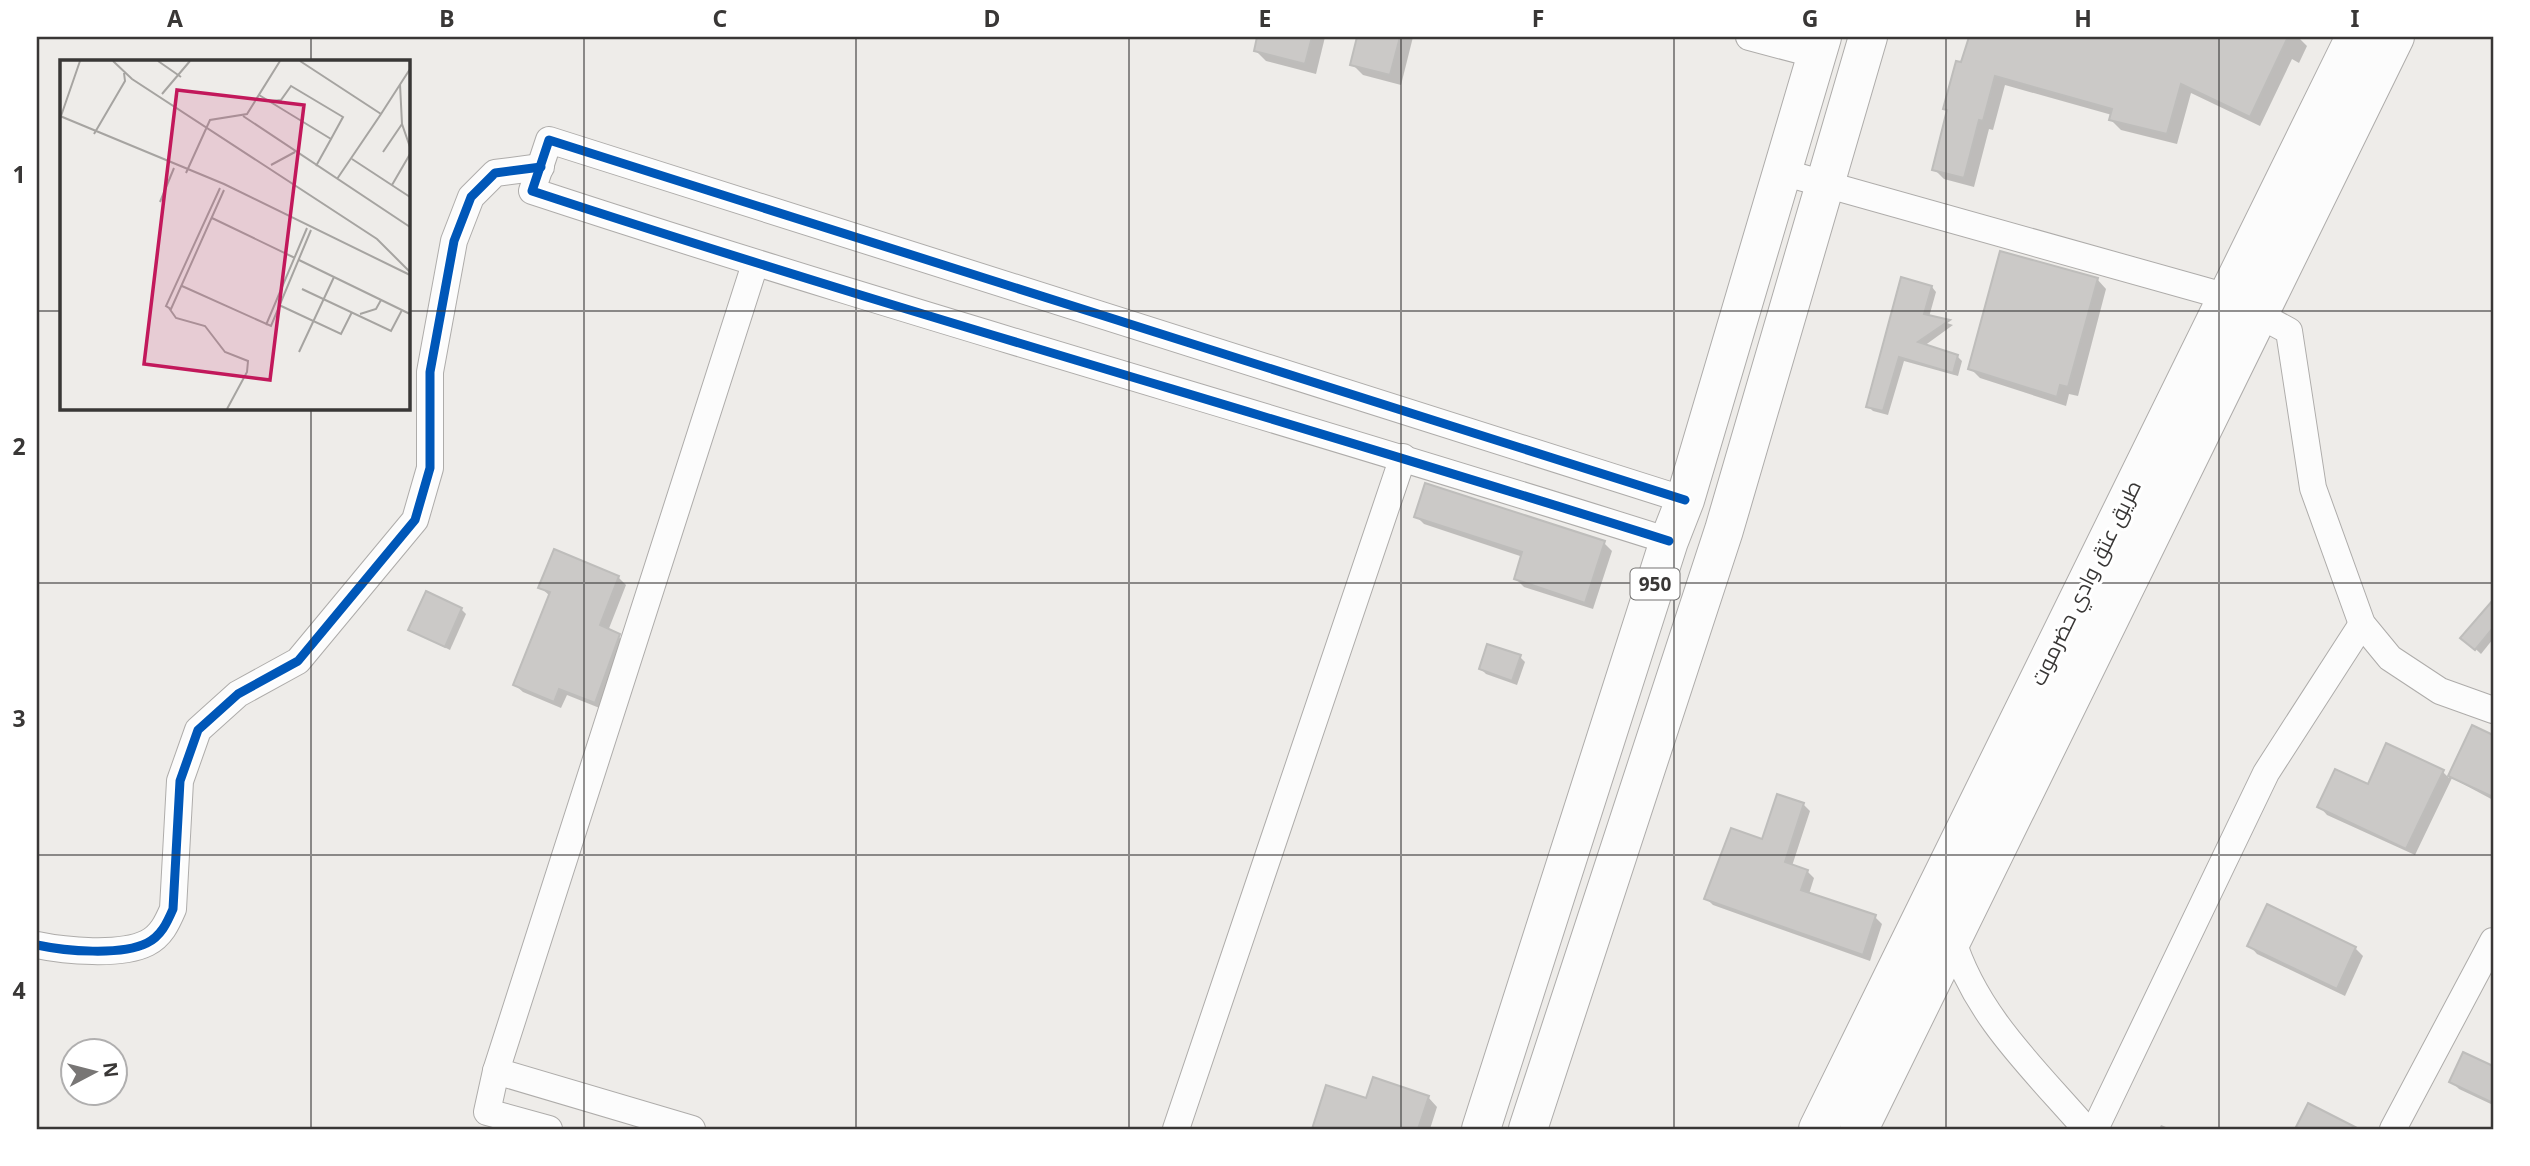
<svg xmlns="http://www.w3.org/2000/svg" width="2530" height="1166" font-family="'Noto Sans',Cairo,sans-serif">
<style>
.shadow{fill:#0003}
.building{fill:#cbc9c7;stroke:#bebdbb;stroke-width:2}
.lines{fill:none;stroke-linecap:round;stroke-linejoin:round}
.minor-casing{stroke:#aeacaa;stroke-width:28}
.primary-casing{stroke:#aeacaa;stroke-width:40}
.minor{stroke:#fcfcfc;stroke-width:26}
.primary{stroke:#fcfcfc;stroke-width:38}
.cycleway-casing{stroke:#fff;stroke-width:13}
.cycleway{stroke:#0057b8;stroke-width:9}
.grid{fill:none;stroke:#393736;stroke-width:2;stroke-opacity:0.55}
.labels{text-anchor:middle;stroke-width:6;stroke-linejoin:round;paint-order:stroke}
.shield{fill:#fff;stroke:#747372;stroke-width:2}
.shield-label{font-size:19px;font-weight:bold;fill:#393736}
.street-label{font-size:21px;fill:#393736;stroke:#fff}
.inset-road{fill:none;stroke:#a6a4a1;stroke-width:2}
.view{fill:#c2185b;fill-opacity:0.15;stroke:#c2185b;stroke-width:3.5}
.inset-edge{fill:none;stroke:#393736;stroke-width:3.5}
.neatline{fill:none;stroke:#393736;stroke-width:2.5}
.grid-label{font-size:23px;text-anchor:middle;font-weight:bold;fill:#393736}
</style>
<rect width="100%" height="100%" fill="#eeece9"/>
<g class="shadow">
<polygon points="1259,37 1325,37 1316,74 1266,61 1256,51"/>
<polygon points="1359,37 1413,37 1401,85 1363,75 1352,64"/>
<polygon points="1970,37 2107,37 2140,46 2145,37 2298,37 2307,46 2299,63 2292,59 2260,126 2191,93 2177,144 2121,130 2111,120 2112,115 2005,85 1993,130 1989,129 1974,187 1944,179 1934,169 1949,112 1945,109"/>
<polygon points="2097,279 2106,289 2078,396 2069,394 2066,406 1980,378 1970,368"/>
<polygon points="1932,287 1936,292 1929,317 1953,325 1924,346 1957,356 1962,361 1958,376 1904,361 1888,415 1873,411 1868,406"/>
<polygon points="1416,516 1604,543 1612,551 1593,609 1524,587 1516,579 1523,557 1424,524"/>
<polygon points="618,577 626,585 608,631 626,642 602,709 567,695 561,708 523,692 515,685 550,596 540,587"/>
<polygon points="2493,603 2493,639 2481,654 2463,637"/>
<polygon points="461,609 466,614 450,650 410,630"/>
<polygon points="1520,657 1525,662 1517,685 1486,674 1481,669"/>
<polygon points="2472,727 2493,737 2493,800 2452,778 2415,855 2327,815 2320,807 2368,786 2387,745 2443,772 2449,778"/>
<polygon points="1803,804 1810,811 1792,866 1807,871 1814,878 1809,894 1875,917 1882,924 1870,961 1713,905 1706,898"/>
<polygon points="2250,946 2355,948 2363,956 2345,996 2257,954"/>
<polygon points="2464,1054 2493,1068 2493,1105 2459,1089 2451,1081"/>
<polygon points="1327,1087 1367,1100 1428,1097 1437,1107 1430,1129 1314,1129"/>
<polygon points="2161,1125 2171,1129 2159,1129"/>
</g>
<g class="building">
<polygon points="1257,37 1312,37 1305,64 1254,51"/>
<polygon points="1357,37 1400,37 1390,75 1350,65"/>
<polygon points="1969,37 2288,37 2250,117 2181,84 2167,134 2109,120 2112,109 1995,76 1983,121 1979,120 1964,178 1932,170 1947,110 1943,109 1956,61 1961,62"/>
<polygon points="2000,251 2098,278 2068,387 2060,385 2057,397 1968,369"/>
<polygon points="1901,277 1932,286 1924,314 1950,320 1918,342 1958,355 1953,373 1899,357 1883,411 1866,407"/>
<polygon points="1425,483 1605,541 1585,603 1514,579 1522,552 1414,517"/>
<polygon points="554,549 619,576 600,625 620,634 595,703 559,689 554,702 513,685 550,592 538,588"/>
<polygon points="426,591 462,608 445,647 408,630"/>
<polygon points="2493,600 2493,628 2475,650 2460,638"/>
<polygon points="1487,644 1521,655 1512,681 1479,669"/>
<polygon points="2472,725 2493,735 2493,797 2448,776"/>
<polygon points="2386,743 2444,770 2406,849 2317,807 2335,769 2368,784"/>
<polygon points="1777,794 1804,803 1785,862 1808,870 1801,890 1876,915 1863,955 1704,899 1731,828 1762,839"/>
<polygon points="2267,904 2356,947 2337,989 2247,946"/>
<polygon points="2463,1052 2493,1066 2493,1103 2449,1082"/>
<polygon points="1373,1077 1429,1096 1418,1129 1312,1129 1326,1085 1366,1098"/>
<polygon points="2308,1103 2359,1129 2295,1129"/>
</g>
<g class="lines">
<g class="minor-casing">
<g id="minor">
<polyline points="1749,37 1817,55"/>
<polyline points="1782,172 2224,296 2289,331 2313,488 2362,624 2390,658 2440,691 2493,710"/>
<path d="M1669 541C1291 421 909 315 532 191L549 140 1685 500"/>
<path d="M1952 938C1975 1015 2035 1070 2086 1129"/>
<path d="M37 945C65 951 121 956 147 943 161 936 167 923 173 909L180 781 198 730 238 694 298 661 415 520 430 468V372L454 241 471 197 495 173 541 167"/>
<polyline points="496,1071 692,1129"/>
<polyline points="549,1129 487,1112 496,1071 755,264"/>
<polyline points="1176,1129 1403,457"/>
<polyline points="2095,1129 2266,773 2362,624"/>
<polyline points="2393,1129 2493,941"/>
</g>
</g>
<g class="primary-casing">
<g id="primary">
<polyline points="1481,1129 1669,541 1685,500 1822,37"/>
<polyline points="1528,1129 1724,530 1868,37"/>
<polyline points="1818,1129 2355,37"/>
<polyline points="1859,1129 2395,37"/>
</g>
</g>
<use href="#minor" class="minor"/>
<use href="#primary" class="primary"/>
<g class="cycleway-casing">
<g id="cycleway">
<path d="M1669 541C1291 421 909 315 532 191L549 140 1685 500"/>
<path d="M37 945C65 951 121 956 147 943 161 936 167 923 173 909L180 781 198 730 238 694 298 661 415 520 430 468V372L454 241 471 197 495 173 541 167"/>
</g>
</g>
<use href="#cycleway" class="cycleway"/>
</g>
<path class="grid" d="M311 37V61M584 37V1129M856 37V1129M1129 37V1129M1401 37V1129M1674 37V1129M1946 37V1129M2219 37V1129M37 311H61M408 311H2493M311 408V1129M37 583H2493M37 855H2493"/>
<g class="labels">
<rect class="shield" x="1630.5" y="568.5" width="49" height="31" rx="5"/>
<g class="shield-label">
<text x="1655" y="591">950</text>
</g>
<g class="street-label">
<text transform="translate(2086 583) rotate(-64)" y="7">طريق عتق وادي حضرموت</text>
</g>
</g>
<g transform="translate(60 60)">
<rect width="350" height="350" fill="#eeece9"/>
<path class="inset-road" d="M53 1 72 19 317 179 350 212M98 1 121 17M240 1 321 54 277 119M340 24 342 64 350 87M102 34 130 1M199 35 271 79 256 106M212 41 221 40 231 26 283 57 271 79M321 54 350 9M0 56 164 124 350 215M1 56 20 1M183 56 350 167M34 74 65 21 64 13M323 92 342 64M292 99 350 137M211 105 235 92M126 113 150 60 187 54 220 1M332 125 350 94M160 128 106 246 111 249 164 130M100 142 114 108M152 158 235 198M239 200 350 254M122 226 211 266 251 170M242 229 331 271 342 250M219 245 281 274 292 252M109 248 116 258 145 266 165 292 188 301 187 312 167 349M300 254 316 249 321 240M206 265 247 168M239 292 274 217"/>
<path class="view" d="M117 30 244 45 210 320 84 304Z"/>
<rect width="350" height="350" class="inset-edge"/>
</g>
<rect width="2530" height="1166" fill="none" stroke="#ffffff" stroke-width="77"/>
<g transform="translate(94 1072) rotate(83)"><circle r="33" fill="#ffffff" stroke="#b0afaf" stroke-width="2"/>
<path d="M0-5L12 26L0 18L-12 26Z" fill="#787675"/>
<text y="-10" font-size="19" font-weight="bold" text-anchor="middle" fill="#393736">N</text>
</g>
<rect x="38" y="38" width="2454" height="1090" class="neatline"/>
<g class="grid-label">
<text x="175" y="27">A</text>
<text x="447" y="27">B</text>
<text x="720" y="27">C</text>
<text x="992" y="27">D</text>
<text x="1265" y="27">E</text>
<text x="1538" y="27">F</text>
<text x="1810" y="27">G</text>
<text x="2083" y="27">H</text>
<text x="2355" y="27">I</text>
<text x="19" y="183">1</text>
<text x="19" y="455">2</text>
<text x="19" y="727">3</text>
<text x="19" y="999">4</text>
</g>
</svg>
